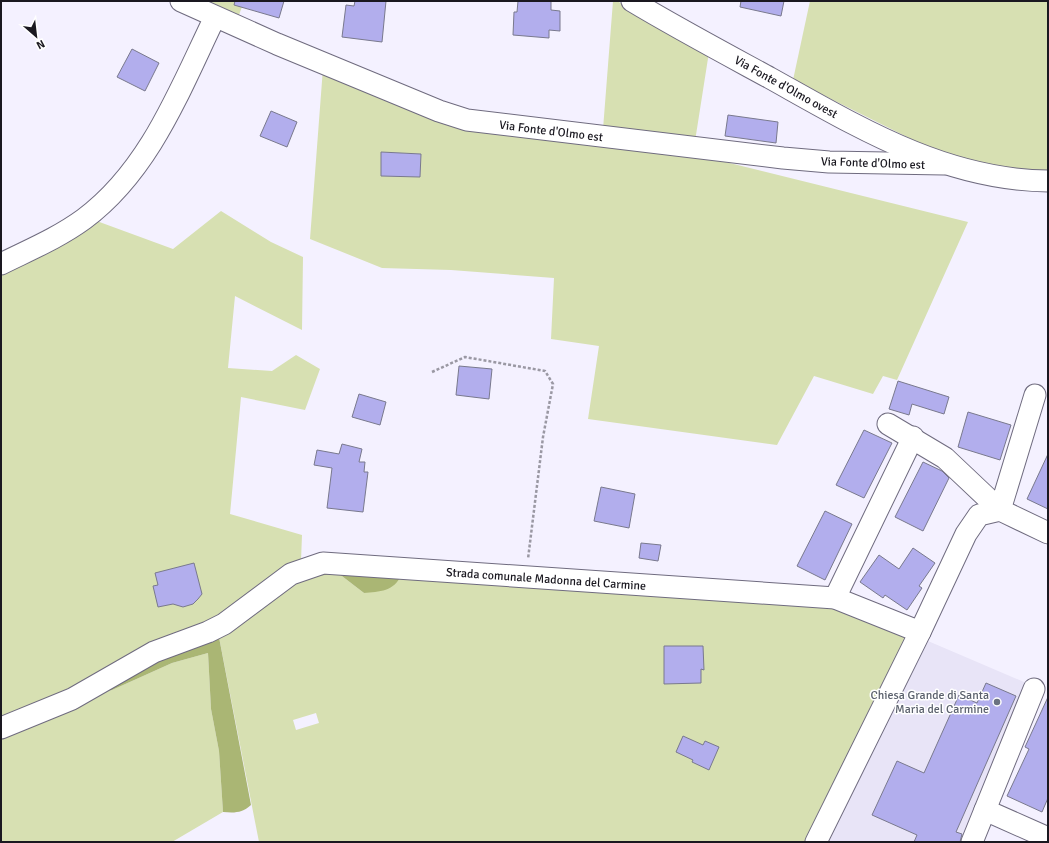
<svg xmlns="http://www.w3.org/2000/svg" width="1049" height="843" font-family="Signika,sans-serif">
<style>
.built{fill:#e8e4f7}
.green{fill:#d7e0b2;fill-rule:evenodd}
.forest{fill:#aab674}
.building{fill:#b2aeed;stroke:#79798d}
.lines{fill:none;stroke-linecap:round;stroke-linejoin:round}
.minor-casing{stroke:#6f6b7f;stroke-width:23}
.path{stroke:#9a98a3;stroke-width:2.5;stroke-dasharray:3 2;stroke-linecap:butt}
.minor{stroke:#fff;stroke-width:21}
.worship-dot{fill:#6b7280;stroke:#fff;stroke-width:1.5}
.labels{text-anchor:middle;stroke-width:3;stroke-linejoin:round;paint-order:stroke}
.street-label{font-size:12px;fill:#1a1820;stroke:#fff}
.worship-label{font-size:12px;fill:#5b616d;stroke:#fff;text-anchor:end}
</style>
<rect width="100%" height="100%" fill="#f4f1ff"/>
<polygon class="built" points="911,635 928,641 1031,685 968,842 806,842"/>
<g class="green">
<polygon points="208,1 244,1 239,15"/>
<path d="M613 1H617L709 52 693 154 968 222 897 380 883 376 873 394 814 376 777 445 588 419 599 346 551 339 554 278 451 270 382 268 310 239 323 68 460 127 602 142ZM381 152 421 154 420 177 381 176Z"/>
<polygon points="810,1 1048,1 1048,171 1007,172 970,163 925,146 793,80"/>
<polygon points="221,211 271,242 303,257 302,330 235,296 228,368 272,371 296,355 320,369 305,410 241,397 230,514 302,535 301,561 228,614 52,699 1,721 1,271 94,220 173,249"/>
<path d="M338 573 364 593 401 575 833 603 912 633 806 842H259L218 632 279 588 313 577ZM316 713 319 723 296 730 293 720Z"/>
<polygon points="208,653 211,709 219,751 223,812 172,842 1,842 1,735 97,693 112,690 172,663"/>
</g>
<g class="forest">
<path d="M301 561 401 575C395 591 379 592 364 593L338 573 313 577Z"/>
<path d="M218 632 251 805C242 813 235 813 223 812L219 751 211 709 208 653 172 663 112 690 97 693 155 655Z"/>
</g>
<g class="building">
<polygon points="235,1 284,1 279,18 234,5"/>
<polygon points="355,1 386,1 382,42 342,37 346,5 354,6"/>
<polygon points="518,1 551,1 551,10 560,11 560,31 549,30 549,38 513,35 514,12 517,12"/>
<polygon points="741,1 784,1 781,16 740,7"/>
<polygon points="132,49 159,63 145,91 117,77"/>
<polygon points="271,111 297,122 287,147 260,136"/>
<polygon points="728,115 778,122 776,143 725,136"/>
<polygon points="381,152 421,154 420,177 381,176"/>
<polygon points="459,366 492,369 489,399 456,395"/>
<polygon points="898,381 949,397 944,414 912,404 909,415 889,409"/>
<polygon points="359,394 386,402 380,425 352,417"/>
<polygon points="968,412 1011,425 1000,460 958,447"/>
<polygon points="864,430 892,443 864,498 836,485"/>
<polygon points="342,444 362,449 359,462 365,462 364,472 368,472 363,512 327,508 332,468 314,465 317,450 339,454"/>
<polygon points="1048,454 1048,509 1027,499"/>
<polygon points="923,462 942,471 949,478 923,531 895,517"/>
<polygon points="601,487 635,494 629,528 594,521"/>
<polygon points="825,511 852,524 825,580 797,566"/>
<polygon points="641,543 661,545 658,561 639,558"/>
<polygon points="913,548 935,563 919,586 922,588 907,610 885,595 883,598 860,582 879,555 899,569"/>
<polygon points="194,563 202,594 198,599 193,604 183,607 173,604 158,607 153,586 158,585 155,573"/>
<polygon points="664,646 703,646 704,670 701,669 701,683 664,684"/>
<polygon points="986,683 1016,696 956,832 962,834 960,842 914,842 917,835 872,815 897,761 924,773 959,695 977,703"/>
<polygon points="1048,697 1048,798 1042,812 1007,796 1029,749 1025,747"/>
<polygon points="683,736 703,745 705,741 719,747 709,770 692,762 693,760 676,752"/>
</g>
<g class="lines">
<g class="minor-casing">
<g id="minor">
<polyline points="181,1 277,44 439,111 467,120 783,158 829,162 944,164"/>
<path d="M632 1C677 28 724 53 770 78 858 127 944 180 1048 181"/>
<path d="M1 264C29 250 58 238 84 219 150 170 180 89 215 17"/>
<polyline points="888,424 945,458 1000,510 1035,395"/>
<polyline points="835,598 913,437"/>
<polyline points="1,728 72,699 154,652 208,632 224,624 291,574 323,563 835,598 920,632 966,534 979,515 1000,510 1048,533"/>
<polyline points="985,810 1048,838"/>
<polyline points="816,842 920,632"/>
<polyline points="972,842 1034,689"/>
</g>
</g>
<polyline class="path" points="432,372 465,357 545,371 553,384 543,437 528,559"/>
<use href="#minor" class="minor"/>
</g>
<circle class="worship-dot" cx="997" cy="702" r="4"/>
<g class="labels">
<g class="street-label">
<text transform="translate(786 87) rotate(29)" y="4">Via Fonte d'Olmo ovest</text>
<text transform="translate(551 131) rotate(7)" y="4">Via Fonte d'Olmo est</text>
<text transform="translate(873 163) rotate(2)" y="4">Via Fonte d'Olmo est</text>
<text transform="translate(546 579) rotate(4)" y="4">Strada comunale Madonna del Carmine</text>
</g>
<g class="worship-label">
<text x="989" y="699">Chiesa Grande di Santa<tspan x="989" dy="14">Maria del Carmine</tspan></text>
</g>
</g>
<rect width="1049" height="843" fill="none" stroke="#1a1820" stroke-width="4"/>
<g transform="translate(36 36) rotate(152)" stroke="#ffffff" stroke-width="3" paint-order="stroke">
<path d="M0-3L7 15L0 10L-7 15Z" fill="#1a1820"/>
<text y="-6" font-size="11" font-weight="bold" text-anchor="middle" fill="#1a1820">N</text>
</g>
</svg>
